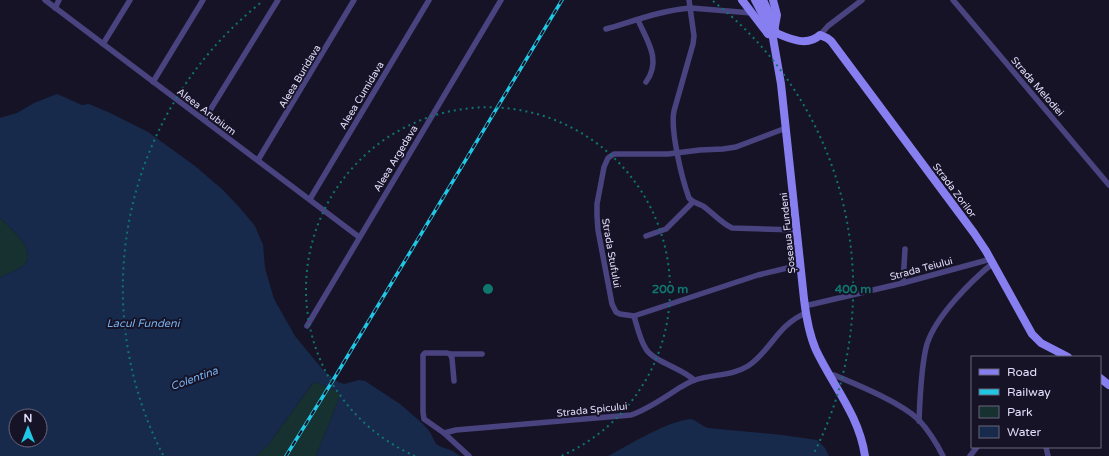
<svg xmlns="http://www.w3.org/2000/svg" width="1109" height="456" font-family="'Varela Round',sans-serif">
<style>
.green{fill:#173030}
.water{fill:#172a4b;fill-rule:evenodd}
.lines{fill:none;stroke-linecap:round;stroke-linejoin:round}
.street{stroke:#494480;stroke-width:5.5}
.secondary{stroke:#877fef;stroke-width:8}
.rail-casing{stroke:#20c7e4;stroke-width:3.5}
.rail{stroke:#171327;stroke-width:2;stroke-dasharray:6;stroke-linecap:butt}
.ring{fill:none;stroke:#0f766e;stroke-width:2;stroke-dasharray:2 4}
.labels{text-anchor:middle;stroke-width:4;stroke-linejoin:round;paint-order:stroke}
.street-label{font-size:10px;fill:#e2ddfb;stroke:#171327}
.water-label{font-size:11px;font-style:italic;fill:#77b2ef;stroke:#171327}
.centre{fill:#0f766e;stroke:#171327;stroke-width:2}
.ring-label{font-size:12px;text-anchor:middle;font-weight:bold;fill:#0f766e;stroke:#171327;stroke-width:4;stroke-linejoin:round;paint-order:stroke}
</style>
<rect width="100%" height="100%" fill="#171327"/>
<g class="green">
<path d="M0 218C11 228 43 255 20 268 14 272 6 273 0 278Z"/>
<polygon points="315,382 337,391 340,396 316,456 256,456 268,445 313,383"/>
</g>
<g class="water">
<path d="M57 94 82 105 89 104 108 112 148 132 195 166 223 190 240 208 255 226 263 245 265 268 274 299 295 336 323 370 338 382 344 384 359 380 365 381 400 404 422 423 430 432 436 444 441 447 453 451 460 456H316L340 396 337 391 315 382 312 384 268 445 256 456H0V278C6 273 14 272 20 268 43 255 11 228 0 218V118L17 113 34 103ZM16 416H40V440H16Z"/>
<path d="M691 419C698 421 701 426 708 428L782 435 817 440 825 448 829 456H608C631 444 665 422 691 419Z"/>
</g>
<g class="lines">
<g class="street">
<polyline points="45,0 359,237"/>
<path d="M689 0 694 36 693 44 674 111C670 130 682 179 689 198 693 203 698 203 703 206 713 213 721 223 732 228L797 230"/>
<polyline points="953,0 1109,185"/>
<polyline points="55,8 59,0"/>
<path d="M638 20C647 41 662 60 646 82"/>
<path d="M606 29C634 21 662 10 691 8L752 13"/>
<polyline points="820,35 828,26 862,0"/>
<polyline points="103,44 130,0"/>
<polyline points="153,82 203,0"/>
<polyline points="204,120 278,0"/>
<polyline points="786,128 736,147 723,149 700,150 668,154 614,154 608,158 604,167 597,204 597,216 598,230 612,304 616,312 620,314 634,316 758,275 800,265"/>
<polyline points="258,160 354,0"/>
<polyline points="310,199 429,0"/>
<polyline points="646,236 666,229 693,202"/>
<polyline points="903,283 905,249"/>
<polyline points="809,305 903,283 991,259"/>
<path d="M634 316C637 326 640 340 646 349 654 362 682 368 694 380"/>
<polyline points="307,326 501,0"/>
<polyline points="450,354 482,354"/>
<path d="M834 375C858 385 900 402 919 420 928 430 937 444 943 456"/>
<polyline points="454,381 452,358 450,354 447,353 425,353 423,355 423,412 424,419 444,433 469,456"/>
<path d="M919 421C920 398 921 365 927 344 936 316 971 281 993 263"/>
<path d="M444 433 456 430 631 415C648 409 664 398 679 388 684 386 690 381 695 380 713 374 732 376 748 366 771 351 777 325 806 313"/>
<polyline points="1046,447 1048,456"/>
<polyline points="970,456 977,447"/>
</g>
<g class="secondary">
<polyline points="742,0 768,34"/>
<path d="M755 0 768 25 773 38 781 84 804 299C806 316 809 334 816 350 833 386 859 415 865 456"/>
<polyline points="763,0 771,17 776,33"/>
<polyline points="773,0 777,15 775,26"/>
<path d="M776 33C790 39 807 47 820 35L827 38 831 41 974 233 986 251 1032 334 1041 343 1068 357"/>
<polyline points="1100,378 1109,385"/>
</g>
<g class="rail-casing">
<polyline id="rail" points="286,456 335,377 562,0"/>
</g>
<use href="#rail" class="rail"/>
</g>
<g class="ring">
<path d="M415 456A182 182 0 1 1 561 456"/>
<path d="M163 455A365 365 0 0 1 263 1M713 1A365 365 0 0 1 813 455"/>
</g>
<g class="labels">
<g class="street-label">
<text transform="translate(299 76) rotate(-59)" y="4">Aleea Buridava</text>
<text transform="translate(1038 86) rotate(49)" y="4">Strada Melodiei</text>
<text transform="translate(361 95) rotate(-59)" y="4">Aleea Cumidava</text>
<text transform="translate(207 111) rotate(37)" y="4">Aleea Arubium</text>
<text transform="translate(395 158) rotate(-59)" y="4">Aleea Argedava</text>
<text transform="translate(955 190) rotate(53)" y="4">Strada Zorilor</text>
<text transform="translate(787 233) rotate(-96)" y="4">Șoseaua Fundeni</text>
<text transform="translate(612 253) rotate(80)" y="4">Strada Stufului</text>
<text transform="translate(921 268) rotate(-15)" y="4">Strada Teiului</text>
<text transform="translate(592 409) rotate(-6)" y="4">Strada Spicului</text>
</g>
<g class="water-label">
<text x="143" y="327">Lacul Fundeni</text>
<text transform="translate(194 378) rotate(-20)" y="4">Colentina</text>
</g>
</g>
<circle cx="488" cy="289" r="6" class="centre"/>
<g class="ring-label">
<text x="670" y="293">200 m</text>
<text x="853" y="293">400 m</text>
</g>
<rect x="971" y="356" width="130" height="92" fill="#171327" stroke="#68647c"/>
<rect x="979" y="369" width="20" height="6" fill="#877fef" stroke="#68647c"/>
<text x="1007" y="376" font-size="12" fill="#e2ddfb">Road</text>
<rect x="979" y="389" width="20" height="6" fill="#20c7e4" stroke="#68647c"/>
<text x="1007" y="396" font-size="12" fill="#e2ddfb">Railway</text>
<rect x="979" y="406" width="20" height="12" fill="#173030" stroke="#68647c"/>
<text x="1007" y="416" font-size="12" fill="#e2ddfb">Park</text>
<rect x="979" y="426" width="20" height="12" fill="#172a4b" stroke="#68647c"/>
<text x="1007" y="436" font-size="12" fill="#e2ddfb">Water</text>
<g transform="translate(28 428)"><circle r="19" fill="#171327" stroke="#68647c"/>
<path d="M0-3L7 15L0 10L-7 15Z" fill="#20c7e4"/>
<text y="-6" font-size="11" font-weight="bold" text-anchor="middle" fill="#e2ddfb">N</text>
</g>
</svg>
